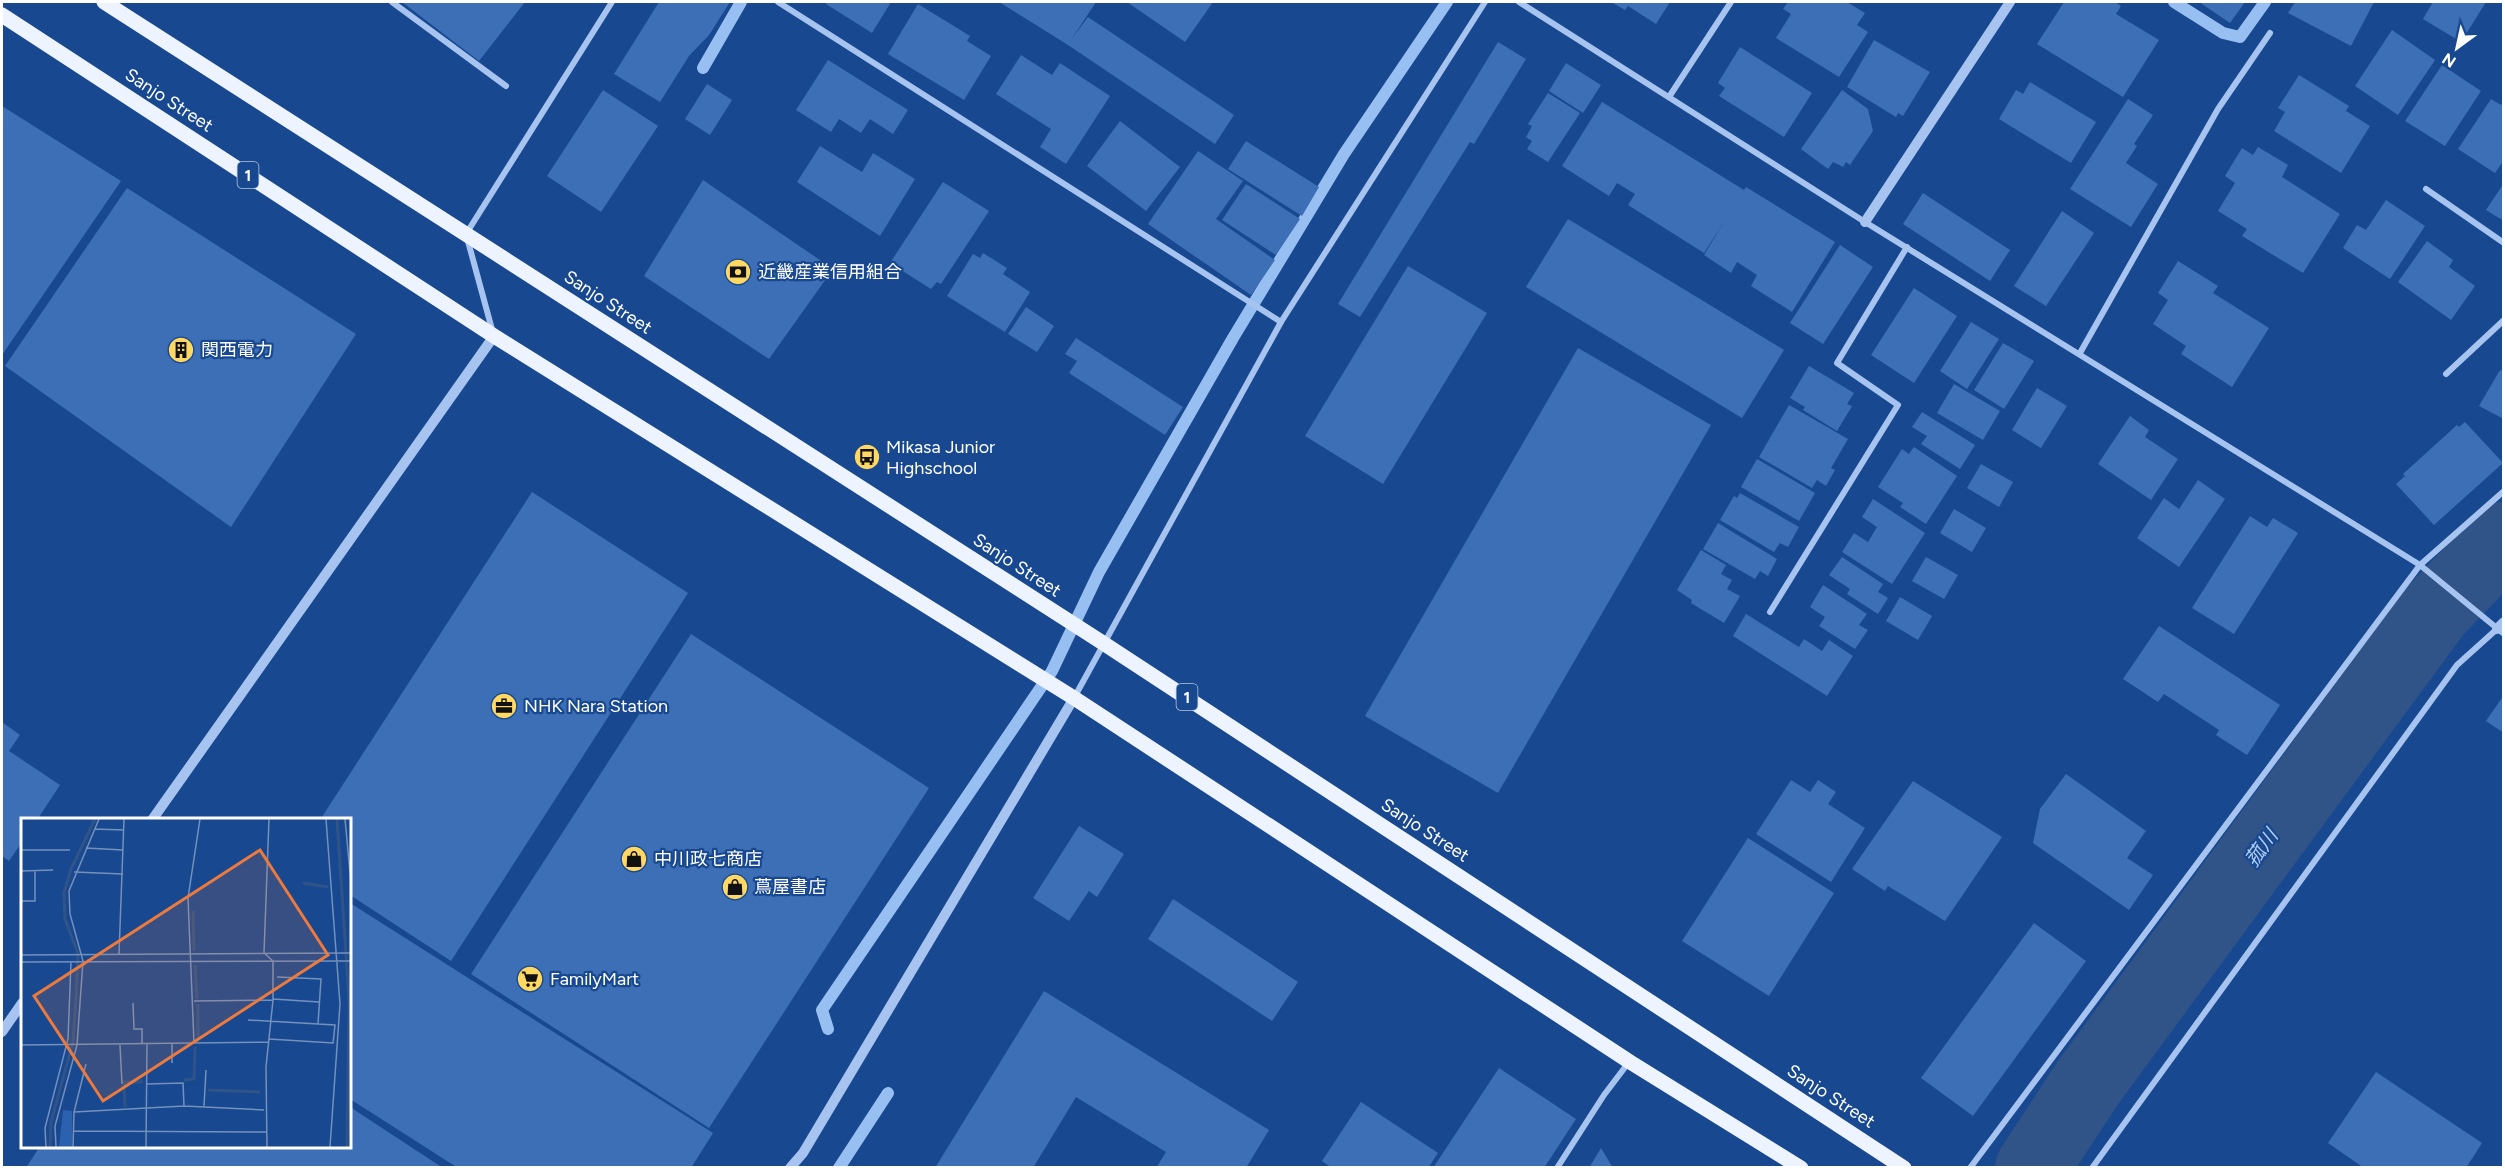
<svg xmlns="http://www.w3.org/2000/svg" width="2505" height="1169" font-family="Figtree,'Noto Sans JP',sans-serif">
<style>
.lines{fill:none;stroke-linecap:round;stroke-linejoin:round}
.stream{stroke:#98bff1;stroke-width:12}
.river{stroke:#305488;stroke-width:74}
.building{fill:#3d6fb6}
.minor{stroke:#a6c4ef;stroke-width:6}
.tertiary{stroke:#a6c4ef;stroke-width:10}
.primary{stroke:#eef4ff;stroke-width:15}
.labels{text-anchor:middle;stroke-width:4.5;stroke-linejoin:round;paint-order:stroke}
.shield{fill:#184890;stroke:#bac8de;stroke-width:1.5}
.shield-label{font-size:16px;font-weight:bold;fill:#fff}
.street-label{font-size:18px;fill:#fff;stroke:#184890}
.poi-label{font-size:18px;fill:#fff;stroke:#184890;text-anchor:start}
.water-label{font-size:20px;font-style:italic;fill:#b2cff6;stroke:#184890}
.inset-river{fill:none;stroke:#305488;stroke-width:3}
.inset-road{fill:none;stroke:#7491bc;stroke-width:1.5}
.view{fill:#ed7a3d;fill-opacity:0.15;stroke:#ed7a3d;stroke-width:3}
.inset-edge{fill:none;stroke:#fff;stroke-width:3}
</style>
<rect width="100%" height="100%" fill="#184890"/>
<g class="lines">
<g class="stream">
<polyline points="2174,2 2223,33 2240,37 2265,2"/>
<polyline points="703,68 741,2"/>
<polyline points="828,1029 822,1010 1052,671 1099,572 1233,338 1344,154 1447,2"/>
<polyline points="839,1168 888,1093"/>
</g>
<polyline class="river" points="2032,1168 2087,1084 2434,612 2504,539"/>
</g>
<g class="building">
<polygon points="402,2 525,2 479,61"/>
<polygon points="659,2 730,2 709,35 689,56 660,102 614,74"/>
<polygon points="827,2 891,2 872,33 826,4"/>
<polygon points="999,2 1096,2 1071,40 1088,17 1234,115 1215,144 1068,45"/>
<polygon points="1127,2 1213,2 1185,42"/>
<polygon points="1611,2 1670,2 1656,24 1628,6 1625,10"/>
<polygon points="1788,2 1847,2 1865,13 1857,25 1868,32 1839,77 1776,38 1791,14 1783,9"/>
<polygon points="2064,2 2115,2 2121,6 2116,14 2159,40 2123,97 2037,44"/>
<polygon points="2199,2 2245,2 2230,23"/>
<polygon points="2295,2 2374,2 2351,46 2288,13"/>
<polygon points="2433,2 2486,2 2461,42 2423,19"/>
<polygon points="918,4 970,36 967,41 991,56 964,100 888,54"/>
<polygon points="2392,30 2435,60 2398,115 2355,86"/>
<polygon points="1874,40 1930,72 1903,116 1898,113 1896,117 1847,87"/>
<polygon points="1498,42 1526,59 1474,144 1470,142 1360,317 1338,304"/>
<polygon points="1740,47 1812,93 1784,137 1719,96 1725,88 1718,83"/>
<polygon points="1021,55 1052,75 1060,63 1110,96 1066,164 1040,147 1051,129 996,94"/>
<polygon points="828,60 908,110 893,134 870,119 861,133 839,119 831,132 796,110"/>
<polygon points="1566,63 1601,85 1583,113 1549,91"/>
<polygon points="2442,65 2481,91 2445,146 2405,121"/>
<polygon points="2299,75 2349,106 2346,111 2370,126 2341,173 2274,131 2285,112 2278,108"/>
<polygon points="2030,82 2096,122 2071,163 1999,119 2016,90 2023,94"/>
<polygon points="707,84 732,100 710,135 685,119"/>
<polygon points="603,90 658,126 601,212 547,176"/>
<polygon points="1842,90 1868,109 1873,131 1850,165 1846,162 1843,167 1833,162 1828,169 1801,149"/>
<polygon points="1548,93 1580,113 1548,162 1527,149 1532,141 1526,137 1532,126 1528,124"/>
<polygon points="2128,99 2153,115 2134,144 2137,146 2126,163 2158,184 2131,227 2070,189"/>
<polygon points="2491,99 2501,105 2504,100 2504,160 2495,173 2458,149"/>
<polygon points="1602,102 1744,190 1746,187 1835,242 1792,312 1751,286 1757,275 1737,262 1731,273 1704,255 1724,222 1704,253 1628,205 1635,194 1617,183 1609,196 1562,166"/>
<polygon points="2,106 121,181 2,355"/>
<polygon points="1120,121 1180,167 1146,211 1087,166"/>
<polygon points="1246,141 1319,187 1302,216 1228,169"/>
<polygon points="820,146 862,172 873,153 915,179 880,236 797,182"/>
<polygon points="2258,147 2288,165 2282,177 2340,214 2303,273 2242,236 2247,229 2218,211 2235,183 2225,176 2242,148 2253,155"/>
<polygon points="1198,151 1243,181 1216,219 1275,260 1251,295 1148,224"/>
<polygon points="703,180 833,269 769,359 644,276"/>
<polygon points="943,182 989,211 941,284 937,282 931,289 890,263"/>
<polygon points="2504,183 2504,221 2486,210"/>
<polygon points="1246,184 1300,219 1276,255 1222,220"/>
<polygon points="127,188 356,334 231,527 5,366"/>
<polygon points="1923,193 2010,250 1990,281 1903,224"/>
<polygon points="2386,200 2425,226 2390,279 2343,248 2357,225 2366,230"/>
<polygon points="2062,211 2094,233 2046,306 2014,286"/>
<polygon points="1568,219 1784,350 1742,418 1526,287"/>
<polygon points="2427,241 2453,260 2449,267 2475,286 2451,320 2398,282"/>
<polygon points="1840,245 1873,267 1823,344 1790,323"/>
<polygon points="983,253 1007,268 1003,274 1030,292 1005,332 947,296 973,254 980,258"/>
<polygon points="2178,261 2218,286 2213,293 2269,328 2232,387 2181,354 2186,346 2153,324 2168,300 2158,293"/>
<polygon points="1408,266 1487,313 1383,484 1305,436"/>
<polygon points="1914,288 1957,316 1914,383 1871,355"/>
<polygon points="1026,307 1054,326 1037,352 1008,334"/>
<polygon points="1971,322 1999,339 1967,389 1940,371"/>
<polygon points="1076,338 1183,407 1165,435 1069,373 1077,361 1065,354"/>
<polygon points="2003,343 2034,361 2004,409 1974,390"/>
<polygon points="1578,348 1711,425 1498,793 1365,716"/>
<polygon points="1809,366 1854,393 1847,404 1852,406 1837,431 1803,410 1805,407 1790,398"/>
<polygon points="2500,370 2504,372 2504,419 2479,406"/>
<polygon points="1954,384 2000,411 1983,440 1937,413"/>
<polygon points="2037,388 2067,406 2041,448 2012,430"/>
<polygon points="1789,405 1848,439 1831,468 1835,470 1826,486 1817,480 1812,488 1759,457"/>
<polygon points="1922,412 1975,445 1960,469 1921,444 1927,436 1912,427"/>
<polygon points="2130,416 2149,430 2145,437 2178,459 2151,500 2098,464"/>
<polygon points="2465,422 2503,463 2434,525 2396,484 2405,476 2403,474 2457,425 2459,427"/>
<polygon points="1914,447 1957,476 1926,524 1900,507 1903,503 1878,487 1902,449 1909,454"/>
<polygon points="1757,459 1815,493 1799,521 1741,487"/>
<polygon points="1981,464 2013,482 1999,507 1967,488"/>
<polygon points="2198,480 2225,499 2179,567 2137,538 2164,498 2179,509"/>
<polygon points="532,492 688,593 451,961 350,895 350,820 320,820"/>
<polygon points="1740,493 1799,527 1788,547 1780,543 1774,552 1720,520 1734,496 1737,498"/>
<polygon points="1873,499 1925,533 1892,584 1842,552 1854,533 1868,542 1877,527 1862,517"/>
<polygon points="1954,509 1986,528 1972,552 1940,533"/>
<polygon points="2250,516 2267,527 2273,518 2298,533 2234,634 2192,608"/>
<polygon points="1718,523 1777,559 1768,576 1760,571 1755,579 1703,549"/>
<polygon points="1701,550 1726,565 1721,574 1732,580 1727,589 1740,596 1724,623 1691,603 1692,600 1677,590"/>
<polygon points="1842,557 1883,584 1878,592 1888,598 1878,614 1847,594 1850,589 1829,575"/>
<polygon points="1926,557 1958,575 1944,599 1912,581"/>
<polygon points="1823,585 1867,614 1859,625 1868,630 1855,649 1819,626 1825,617 1810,607"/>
<polygon points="1900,597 1932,616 1918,640 1886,621"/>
<polygon points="1746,614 1799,647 1804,639 1822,651 1829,640 1853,656 1827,696 1733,636"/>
<polygon points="2159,626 2280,705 2247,755 2216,735 2219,730 2164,694 2158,702 2123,679"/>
<polygon points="691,634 929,788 709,1128 471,974"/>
<polygon points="2504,695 2504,733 2486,721"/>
<polygon points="2,722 20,735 9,751 60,785 37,820 22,820 22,842 9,861 2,856"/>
<polygon points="2066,774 2146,831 2127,858 2153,875 2129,910 2033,843 2040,809"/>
<polygon points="1791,780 1810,792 1818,780 1836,792 1828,804 1865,828 1831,882 1756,834"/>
<polygon points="1913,781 2002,837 1945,921 1888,886 1885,891 1852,869"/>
<polygon points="1079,826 1124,854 1097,897 1089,891 1069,921 1033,898"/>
<polygon points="1748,838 1834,893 1769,996 1682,941"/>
<polygon points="1173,899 1298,982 1272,1021 1148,939"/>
<polygon points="350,903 713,1133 691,1168 458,1168 350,1099"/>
<polygon points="2034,923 2086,961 1973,1116 1921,1078"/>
<polygon points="1044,991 1269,1130 1246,1168 1156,1168 1166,1152 1076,1097 1033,1168 935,1168"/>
<polygon points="1499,1068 1576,1119 1544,1168 1433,1168"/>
<polygon points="2376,1072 2482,1143 2466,1168 2364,1168 2328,1143"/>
<polygon points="1361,1102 1438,1153 1428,1168 1332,1168 1322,1161"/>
<polygon points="350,1107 443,1168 26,1168 40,1146 350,1146"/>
<polygon points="1601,1148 1613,1168 1589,1168"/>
</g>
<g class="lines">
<g class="minor">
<polyline points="392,2 506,86"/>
<polyline points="778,2 1281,322"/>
<polyline points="1519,2 1865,222 2420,565 2504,634"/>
<polyline points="1669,97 1731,2"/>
<polyline points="2426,189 2504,243"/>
<polyline points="493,333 466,234 612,2"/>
<polyline points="2080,353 2218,109 2270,33"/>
<polyline points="2446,374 2504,320"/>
<polyline points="1770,612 1898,405 1837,363 1907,247"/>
<polyline points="1074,698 1281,322 1485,2"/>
<polyline points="1557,1168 1604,1095 1629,1062"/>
<polyline points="1970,1168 2420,565 2504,491"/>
<polyline points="2092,1168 2457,665 2497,629"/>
</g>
<g class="tertiary">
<polyline points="1865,222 2010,2"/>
<polyline points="2497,629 2504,622"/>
<polyline points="152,820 494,336"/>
<polyline points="2,1032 22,1003"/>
<polyline points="790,1168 803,1153 1074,698"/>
</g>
<g class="primary">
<polyline points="104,2 1103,643 1904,1168"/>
<polyline points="2,15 494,336 1074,698 1630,1062 1801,1168"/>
</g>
</g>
<defs>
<g id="bank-disc" transform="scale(1.35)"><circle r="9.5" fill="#ffd864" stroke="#184890"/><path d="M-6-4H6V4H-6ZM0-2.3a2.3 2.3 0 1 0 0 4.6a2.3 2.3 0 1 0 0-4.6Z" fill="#111"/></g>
<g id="building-disc" transform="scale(1.35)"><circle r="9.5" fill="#ffd864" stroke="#184890"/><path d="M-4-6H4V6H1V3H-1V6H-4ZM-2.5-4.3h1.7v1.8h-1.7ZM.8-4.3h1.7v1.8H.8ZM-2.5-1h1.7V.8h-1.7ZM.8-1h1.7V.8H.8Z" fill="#111"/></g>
<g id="bus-disc" transform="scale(1.35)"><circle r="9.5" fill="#ffd864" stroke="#184890"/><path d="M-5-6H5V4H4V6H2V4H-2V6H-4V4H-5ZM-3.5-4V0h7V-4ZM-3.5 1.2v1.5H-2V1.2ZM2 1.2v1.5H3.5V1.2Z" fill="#111"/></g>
<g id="office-disc" transform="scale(1.35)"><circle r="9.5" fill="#ffd864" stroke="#184890"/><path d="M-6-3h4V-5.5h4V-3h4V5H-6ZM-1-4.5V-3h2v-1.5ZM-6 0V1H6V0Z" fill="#111"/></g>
<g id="shop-disc" transform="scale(1.35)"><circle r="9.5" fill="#ffd864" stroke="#184890"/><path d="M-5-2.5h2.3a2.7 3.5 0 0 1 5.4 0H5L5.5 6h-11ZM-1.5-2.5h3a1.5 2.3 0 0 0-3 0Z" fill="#111"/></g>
<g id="supermarket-disc" transform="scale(1.35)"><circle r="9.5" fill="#ffd864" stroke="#184890"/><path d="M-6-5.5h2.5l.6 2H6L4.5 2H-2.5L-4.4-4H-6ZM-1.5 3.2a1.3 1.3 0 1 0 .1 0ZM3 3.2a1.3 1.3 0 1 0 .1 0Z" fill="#111"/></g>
</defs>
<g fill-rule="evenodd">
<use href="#bank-disc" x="738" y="272"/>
<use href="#building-disc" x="181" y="350"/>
<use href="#bus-disc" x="867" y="457"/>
<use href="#office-disc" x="504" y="706"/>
<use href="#shop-disc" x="634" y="859"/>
<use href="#shop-disc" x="735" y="887"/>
<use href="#supermarket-disc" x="530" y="979"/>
</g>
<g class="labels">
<g class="shield">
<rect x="237.5" y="162" width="21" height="26" rx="4.5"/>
<rect x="1176.5" y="684" width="21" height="26" rx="4.5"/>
</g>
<g class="shield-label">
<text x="248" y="181">1</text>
<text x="1187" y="703">1</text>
</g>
<g class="street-label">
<text transform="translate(169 100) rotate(33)" y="6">Sanjo Street</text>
<text transform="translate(608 302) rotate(33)" y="6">Sanjo Street</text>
<text transform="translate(1017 565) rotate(33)" y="6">Sanjo Street</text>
<text transform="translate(1425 830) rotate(33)" y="6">Sanjo Street</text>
<text transform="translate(1831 1096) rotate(33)" y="6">Sanjo Street</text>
</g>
<g class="poi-label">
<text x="758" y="278">近畿産業信用組合</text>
<text x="201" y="356">関西電力</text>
<text x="886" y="453">Mikasa Junior<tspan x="886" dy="21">Highschool</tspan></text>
<text x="524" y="712">NHK Nara Station</text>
<text x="654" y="865">中川政七商店</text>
<text x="754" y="893">蔦屋書店</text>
<text x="550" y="985">FamilyMart</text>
</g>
<g class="water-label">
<text transform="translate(2261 848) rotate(-54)" y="7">菰川</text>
</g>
</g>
<g transform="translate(21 818)">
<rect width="330" height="330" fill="#184890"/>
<path d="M42 292 51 293V329H38Z" fill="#2b61ae"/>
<path class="inset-river" d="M316 1 328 182 326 329M282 65 307 69M172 93 173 133M174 147 176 181M177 186V221M163 262 173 261 174 229M187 272 239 274M104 289 103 264H122M29 329 30 304 52 224 55 179 57 136 44 101 43 75 50 51 74 1"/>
<path class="inset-road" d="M305 1 319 186 309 329M324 1 330 65M74 11 103 12M65 30 102 32M0 32H49M0 53 32 52M53 54 102 56M0 83H14V53M98 136 103 1M0 137 330 135M0 144 330 143M256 159 300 161 297 206M252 181 298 184M173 183 252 182M112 185 113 211H121V226M227 202 314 207 312 225 248 221M173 225 167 80 179 1M151 226V245M0 227 248 224M99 227 101 266M126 266 162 265 163 288M183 288 185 252M53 294 163 288 243 292M53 313 246 314M25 329 24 310 47 221 50 144M35 329 34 308 56 227 62 143 49 96 48 73 78 1M52 329 53 294 65 246M125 329 126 226M246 329 245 249 252 182V143L243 135 248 1"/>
<path class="view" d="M239 32 307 137 82 283 13 178Z"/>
<rect width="330" height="330" class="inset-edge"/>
</g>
<rect width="2505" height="1169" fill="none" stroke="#ffffff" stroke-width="6"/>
<g transform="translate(2457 48) rotate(213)" stroke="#184890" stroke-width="4.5" paint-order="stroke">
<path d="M0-4.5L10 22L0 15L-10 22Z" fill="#ffffff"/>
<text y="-9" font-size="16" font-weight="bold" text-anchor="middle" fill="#ffffff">N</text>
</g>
</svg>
